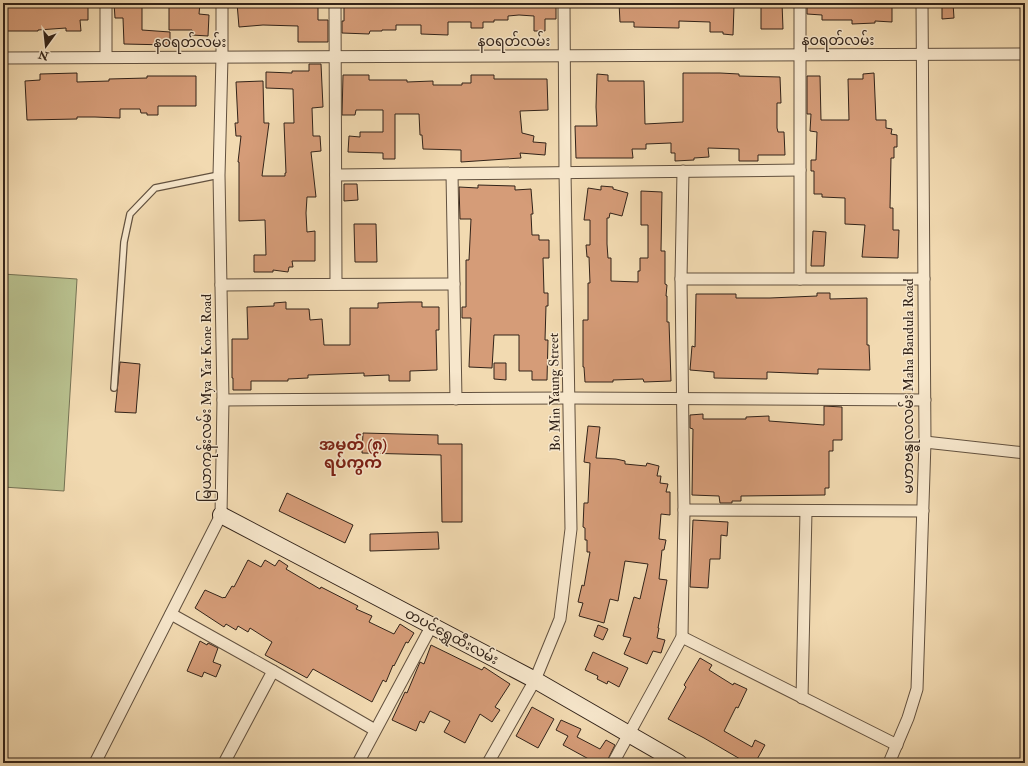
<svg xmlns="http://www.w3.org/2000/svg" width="1028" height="766" font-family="'IM FELL Double Pica','Noto Sans Myanmar',serif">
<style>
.green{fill:#b8c08e;stroke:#757254}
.building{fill:#d59c78;stroke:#322319}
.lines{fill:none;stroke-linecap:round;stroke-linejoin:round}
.lane-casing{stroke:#62513f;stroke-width:8}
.street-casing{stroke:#62513f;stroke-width:13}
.secondary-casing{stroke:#322319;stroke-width:18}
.lane{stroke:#f7e7cc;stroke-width:5.5}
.street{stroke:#f7e7cc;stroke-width:11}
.secondary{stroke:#f7e7cc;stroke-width:16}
.labels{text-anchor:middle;stroke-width:3;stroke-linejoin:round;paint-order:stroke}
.street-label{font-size:14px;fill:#322319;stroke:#f7e7cc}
.quarter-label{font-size:16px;font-weight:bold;fill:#7a1f14;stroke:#f7e7cc}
</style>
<rect width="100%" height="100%" fill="#f2dab1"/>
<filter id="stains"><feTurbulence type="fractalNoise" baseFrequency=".005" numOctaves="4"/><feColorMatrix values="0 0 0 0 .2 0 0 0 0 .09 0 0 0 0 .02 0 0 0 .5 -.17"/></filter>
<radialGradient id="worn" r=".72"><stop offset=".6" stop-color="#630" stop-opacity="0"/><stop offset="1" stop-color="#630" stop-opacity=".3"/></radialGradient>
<polygon class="green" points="3,274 77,279 64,491 3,487"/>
<g class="building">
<polygon points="6,3 88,3 88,20 80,20 81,31 66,31 66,28 38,30 38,31 7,31"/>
<polygon points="114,3 142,3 142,30 170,32 170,45 124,44 123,18 115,18"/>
<polygon points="169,3 200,3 199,14 209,15 208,36 192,35 192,30 169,30"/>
<polygon points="237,3 318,3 318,20 328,20 328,42 298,42 298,26 263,25 239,27"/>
<polygon points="344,3 556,3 556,19 545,19 545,31 534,31 534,16 519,15 508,16 508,20 494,20 494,22 483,22 483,28 471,28 471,22 448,22 448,35 421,34 421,25 396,25 396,30 382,30 382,31 370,31 369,34 342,33 342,21 344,21"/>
<polygon points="619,3 723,3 723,6 734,6 733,35 723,34 723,32 710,32 710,22 679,21 679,28 634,27 634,22 620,22"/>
<polygon points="761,3 782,3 783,29 761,29"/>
<polygon points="807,3 892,3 892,22 875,21 875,23 852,24 852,20 822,20 822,15 807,14"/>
<polygon points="942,3 953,3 954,18 942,19"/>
<polygon points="309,64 321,64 323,107 312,108 313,136 320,136 321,151 311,152 316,197 307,197 306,213 307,232 315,231 315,261 292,261 293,267 289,267 288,272 273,270 273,272 254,272 254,255 266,255 265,220 239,221 239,162 238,162 241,136 236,136 235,123 238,123 236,82 263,81 264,123 269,123 262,176 285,176 285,173 286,173 284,123 294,123 293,89 266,88 266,72 292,73 292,71 309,71"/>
<polygon points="77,73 77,82 109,81 109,79 147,78 147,76 196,76 196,106 158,106 158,115 147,115 147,113 141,113 140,109 120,109 120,118 95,117 77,117 77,119 27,120 25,81 40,80 40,74"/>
<polygon points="683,73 720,73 739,74 739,76 780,77 781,103 777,103 777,128 778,132 784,132 785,155 758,155 758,161 739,161 739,149 708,148 709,157 694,158 694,160 675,161 675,153 671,153 671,143 646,144 646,149 632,149 633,158 576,158 575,126 597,126 596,107 597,74 608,75 608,81 644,81 645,124 683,122"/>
<polygon points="874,73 876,120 886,120 886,128 892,129 891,134 897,135 897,147 894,147 894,158 891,158 890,208 893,208 893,230 899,230 898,258 862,257 865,225 845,224 845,198 822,197 822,194 814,194 814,171 811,171 811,160 816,160 817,132 810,131 811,114 807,114 807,76 820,76 821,120 849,120 848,79 863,79 863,74"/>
<polygon points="343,75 369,75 369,80 407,80 407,82 433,81 433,85 462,85 462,83 471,83 471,75 494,75 494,79 547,79 548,110 520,111 522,133 534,136 533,142 546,143 545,155 520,153 521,158 461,162 461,150 423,149 422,135 420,135 419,114 395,114 395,159 383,159 383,153 348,152 349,136 360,137 360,132 383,132 383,110 356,110 355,115 342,115"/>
<polygon points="344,184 357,184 358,200 344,201"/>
<polygon points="478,185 515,186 515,190 531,189 533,214 531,214 532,235 539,235 539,240 549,240 549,258 543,258 544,293 548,293 548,306 546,306 545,340 548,340 547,380 532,380 532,371 519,371 519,335 494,335 492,368 469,367 471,318 462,318 462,307 466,307 466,260 469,260 471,219 460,219 459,187 478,188"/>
<polygon points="601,186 613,187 613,189 628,193 622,216 610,213 609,218 607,218 607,244 608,258 611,258 611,281 638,282 638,271 640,271 640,258 648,258 648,225 641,225 641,191 662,192 661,251 665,251 665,284 667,285 666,296 667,296 667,322 669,322 671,381 644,382 643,379 613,380 613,382 585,382 584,367 583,367 583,320 588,320 588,283 590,283 589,257 587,257 586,245 590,245 590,220 584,220 588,188 601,190"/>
<polygon points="354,224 376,224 377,262 355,262"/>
<polygon points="813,231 826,232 824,266 811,266"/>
<polygon points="817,293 830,293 830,299 867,298 867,345 869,345 870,370 818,369 818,374 767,372 767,379 714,378 714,372 690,370 692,346 695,347 696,294 736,294 736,298 770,298 817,296"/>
<polygon points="286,302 286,309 309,309 310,320 322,319 324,345 350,345 350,308 378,308 378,303 409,302 422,302 422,307 439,307 439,330 436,330 437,370 410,371 410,381 389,381 389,375 364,376 364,373 308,375 308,378 288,379 288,381 251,381 251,390 233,390 233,378 232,378 232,339 248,339 247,307 274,306 274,303"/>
<polygon points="120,362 140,364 136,413 115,412"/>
<polygon points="494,363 506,363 506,380 494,379"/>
<polygon points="824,406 842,407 842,440 833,440 833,451 829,451 829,488 825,488 825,495 741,496 741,501 732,501 732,503 720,503 719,496 692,495 693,429 690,428 690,415 703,414 703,419 746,419 746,417 769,416 769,421 824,425"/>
<polygon points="588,426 600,427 596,458 616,459 625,461 625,464 646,466 647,463 659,466 657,476 661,476 660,483 668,484 666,492 670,492 670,515 661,514 659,539 666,540 664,550 662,550 659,579 667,580 658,628 659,628 657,638 665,640 661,653 653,651 647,664 624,654 631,638 623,636 634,597 640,599 648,564 625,561 618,601 610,599 604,623 579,616 583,603 578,602 582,585 584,586 590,552 587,552 587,540 585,540 585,528 583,527 584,503 588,503 590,463 584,462"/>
<polygon points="363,433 438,435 438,444 462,444 462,522 442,522 441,455 362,453"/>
<polygon points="287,493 353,525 345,543 279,511"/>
<polygon points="693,520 728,522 727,536 721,535 720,559 710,559 708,588 690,587"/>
<polygon points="438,532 439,549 370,551 370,534"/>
<polygon points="248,560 261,567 265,560 275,566 279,560 288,566 286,569 320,589 321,587 358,606 356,609 372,616 369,622 394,634 400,624 414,633 408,643 406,642 394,666 393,665 386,682 383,680 372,702 313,669 307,678 265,655 272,642 250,628 248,632 238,626 236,630 226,624 224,627 195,608 205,590 223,598 224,597 225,598 232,586 234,587"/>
<polygon points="598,625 608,629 603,640 594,636"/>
<polygon points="200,641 207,645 208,643 218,648 213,662 221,665 216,677 204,672 202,677 187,671"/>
<polygon points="431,645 482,670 484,667 510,684 495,707 500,710 492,722 480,714 465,743 444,732 450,721 430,711 424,723 420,721 416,731 392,720 405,692 407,693 420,662 424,664"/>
<polygon points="593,652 628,668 619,687 608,681 607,684 597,679 598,676 585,670"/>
<polygon points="700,658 712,665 709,670 733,685 734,683 747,689 738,708 736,707 724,731 752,747 755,740 765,745 755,763 747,763 704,738 668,719 686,687 684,685"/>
<polygon points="532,707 554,719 538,748 516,736"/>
<polygon points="561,720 581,729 577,737 600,749 606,740 615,745 606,763 596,763 563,745 568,736 556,730"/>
</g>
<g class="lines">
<g class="lane-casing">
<polyline id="lane" points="114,388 124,242 130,214 155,188 219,175"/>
</g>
<g class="street-casing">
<g id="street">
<polyline points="106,3 106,57"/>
<polyline points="335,3 336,284"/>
<polyline points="3,58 1025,54"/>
<polyline points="452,174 456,399"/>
<polyline points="336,175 800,170"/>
<polyline points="681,279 924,279"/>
<polyline points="800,279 800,3"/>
<polyline points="221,285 454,284"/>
<polyline points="223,400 570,398 925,400"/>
<polyline points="925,442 1025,453"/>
<polyline points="684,510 923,511"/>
<polyline points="171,614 273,671 375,730"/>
<polyline points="682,637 897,745"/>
<polyline points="802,698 806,511"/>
<polyline points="95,763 221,515 223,400 219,175 222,57 222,3"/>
<polyline points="224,763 273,671"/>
<polyline points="358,763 432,625"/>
<polyline points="488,763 535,680 560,619 571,529 565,172 564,3"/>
<polyline points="613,763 682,637 684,510 681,279 683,171"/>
<polyline points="889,763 908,718 917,689 925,442 922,3"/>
</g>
</g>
<g class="secondary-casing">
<polyline id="secondary" points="221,515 535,680 679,763"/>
</g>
<use href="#lane" class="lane"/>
<use href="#street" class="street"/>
<use href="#secondary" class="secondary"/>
</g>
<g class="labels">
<g class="street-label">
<text x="838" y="45">နဝရတ်လမ်း</text>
<text x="514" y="46">နဝရတ်လမ်း</text>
<text x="190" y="47">နဝရတ်လမ်း</text>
<text transform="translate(908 386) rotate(-90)" y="5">မဟာဗန္ဓုလလမ်း Maha Bandula Road</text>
<text transform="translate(554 392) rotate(-91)" y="5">Bo Min Yaung Street</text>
<text transform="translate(206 398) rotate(-90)" y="5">မြယာကုန်းလမ်း Mya Yar Kone Road</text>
<text transform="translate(452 636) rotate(28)" y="5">တပင်ရွှေထီးလမ်း</text>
</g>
<g class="quarter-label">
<text x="353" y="450">အမှတ် (၈)<tspan x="353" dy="18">ရပ်ကွက်</tspan></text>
</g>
</g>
<rect width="1028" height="766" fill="none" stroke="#f2dab1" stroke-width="16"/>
<rect x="4" y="4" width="1020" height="758" fill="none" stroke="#322319" stroke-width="2"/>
<rect x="8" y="8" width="1012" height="750" fill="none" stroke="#322319"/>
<g transform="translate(46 46) rotate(195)" stroke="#f7e7cc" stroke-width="3" paint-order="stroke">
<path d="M0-3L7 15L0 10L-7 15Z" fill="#322319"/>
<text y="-6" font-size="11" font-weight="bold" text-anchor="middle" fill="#322319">N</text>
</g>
<rect width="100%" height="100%" filter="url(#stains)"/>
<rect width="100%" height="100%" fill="url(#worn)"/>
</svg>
